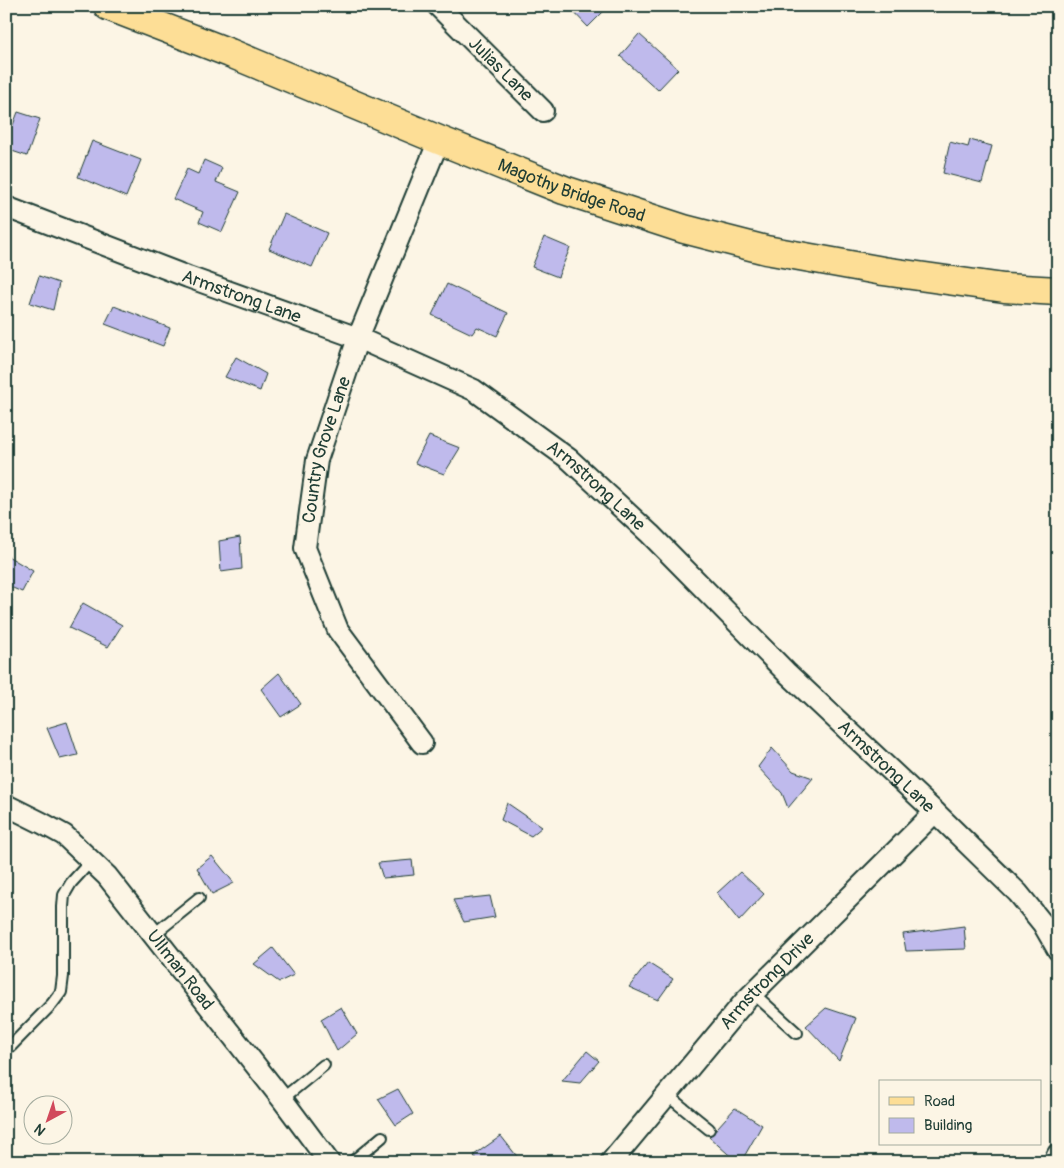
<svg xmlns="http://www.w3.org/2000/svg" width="1064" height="1168" font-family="Pangolin,sans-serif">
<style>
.building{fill:#bfbaec;stroke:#1f3d34}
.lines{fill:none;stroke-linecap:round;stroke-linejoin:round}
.service-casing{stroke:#1f3d34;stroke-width:14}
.minor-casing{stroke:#1f3d34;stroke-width:24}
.primary-casing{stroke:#1f3d34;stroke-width:31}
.service{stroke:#fcf5e5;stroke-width:10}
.minor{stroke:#fcf5e5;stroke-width:20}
.primary{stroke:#fdde96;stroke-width:28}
.labels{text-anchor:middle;stroke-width:4.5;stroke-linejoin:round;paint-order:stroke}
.street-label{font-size:18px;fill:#1f3d34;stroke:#fcf5e5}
</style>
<rect width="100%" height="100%" fill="#fcf5e5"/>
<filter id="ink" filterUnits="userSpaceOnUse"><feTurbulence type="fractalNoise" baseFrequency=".02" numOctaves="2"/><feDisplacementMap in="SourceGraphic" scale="10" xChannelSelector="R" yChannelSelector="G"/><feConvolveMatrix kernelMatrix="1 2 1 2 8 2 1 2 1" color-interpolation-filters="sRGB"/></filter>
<g filter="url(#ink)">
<g class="building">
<polygon points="568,6 609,6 588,27"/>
<polygon points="639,34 678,69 658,90 620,56"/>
<polygon points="18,112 40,119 27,156 6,149 6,122 13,125"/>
<polygon points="970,140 992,146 982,183 943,173 950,142 968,147"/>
<polygon points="92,141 141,160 126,197 78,177"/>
<polygon points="204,160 222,168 216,182 240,192 222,232 199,222 203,212 173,199 187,169 198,174"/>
<polygon points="284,214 327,233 312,267 269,249"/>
<polygon points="544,237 570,248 558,277 532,267"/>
<polygon points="39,276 59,283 53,310 30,303"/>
<polygon points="447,284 508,313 497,336 477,327 472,334 432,315"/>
<polygon points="114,306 170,328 163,346 105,324"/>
<polygon points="236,357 266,374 260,391 225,377"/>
<polygon points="429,436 460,448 444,474 415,463"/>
<polygon points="240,537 242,569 221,572 219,541"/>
<polygon points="6,555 33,571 22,592 6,585"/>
<polygon points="83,603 122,625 108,647 69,628"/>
<polygon points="279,673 301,704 281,717 261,689"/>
<polygon points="67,722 78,755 60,759 47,728"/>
<polygon points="772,748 793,771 813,778 788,808 782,793 758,767"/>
<polygon points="507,803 542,827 531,836 501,820"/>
<polygon points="212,856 234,883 212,894 197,868"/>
<polygon points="412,860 414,875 383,878 378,863"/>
<polygon points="740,872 764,894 739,921 717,893"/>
<polygon points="490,896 495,917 464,922 453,900"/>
<polygon points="964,926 966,949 906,951 903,934"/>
<polygon points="273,948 294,975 279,982 254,964"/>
<polygon points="648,963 673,979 658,1000 629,987"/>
<polygon points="341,1007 357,1034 337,1051 321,1019"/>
<polygon points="826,1008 856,1018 839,1061 806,1026"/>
<polygon points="587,1051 599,1061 580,1083 562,1081"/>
<polygon points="398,1089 413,1114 396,1125 378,1099"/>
<polygon points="735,1108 762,1125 741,1162 737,1162 709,1137"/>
<polygon points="501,1136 519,1159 513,1162 477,1162 474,1155"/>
</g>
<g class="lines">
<g class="service-casing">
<g id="service">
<polyline points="153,935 199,898"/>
<polyline points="753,993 797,1033"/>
<polyline points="11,1046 52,1004 61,992 63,976 63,907 64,895 71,883 91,861"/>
<polyline points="667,1095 709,1129"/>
<polyline points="282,1099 324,1065"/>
<polyline points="352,1162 382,1137"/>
</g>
</g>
<g class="minor-casing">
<g id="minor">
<path id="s1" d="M438 6 543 111"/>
<path id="s2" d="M6 207 188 277 358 338 474 390 569 459 650 534 786 672 935 812 1018 893 1043 924 1058 950"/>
<path id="s3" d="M422 743 338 630 305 548 317 460 358 338 439 140"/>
<path id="s4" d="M6 805 42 823 64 835 107 876 282 1099 329 1162"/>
<path id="s5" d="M611 1162 745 1001 935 812"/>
<polyline points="1054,1162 1058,1154"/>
</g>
</g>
<g class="primary-casing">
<g id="primary">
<path id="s6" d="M108 6 230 53 439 140 564 190 684 229 766 250 883 271 1004 288 1058 291"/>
</g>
</g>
<use href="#service" class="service"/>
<use href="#minor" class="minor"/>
<use href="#primary" class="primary"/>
</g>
</g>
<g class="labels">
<g class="street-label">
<text dy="6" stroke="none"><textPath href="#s1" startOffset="89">Julias Lane</textPath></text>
<text dy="6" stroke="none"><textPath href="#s6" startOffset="499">Magothy Bridge Road</textPath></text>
<text dy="6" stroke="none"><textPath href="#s2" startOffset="252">Armstrong Lane</textPath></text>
<text dy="6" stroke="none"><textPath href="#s3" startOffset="330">Country Grove Lane</textPath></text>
<text dy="6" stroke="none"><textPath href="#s2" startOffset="658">Armstrong Lane</textPath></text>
<text dy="6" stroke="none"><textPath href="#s2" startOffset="1062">Armstrong Lane</textPath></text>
<text dy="6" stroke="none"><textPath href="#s4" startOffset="244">Ullman Road</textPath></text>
<text dy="6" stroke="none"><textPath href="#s5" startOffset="239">Armstrong Drive</textPath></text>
</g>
</g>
<rect width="1064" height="1168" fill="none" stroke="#fcf5e5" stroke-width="25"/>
<rect x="12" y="12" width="1039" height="1143" fill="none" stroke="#1f3d34" stroke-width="2" filter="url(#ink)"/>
<rect x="879" y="1080" width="162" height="65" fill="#fcf5e5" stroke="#a4ab9e"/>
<rect x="889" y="1097" width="25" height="8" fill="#fdde96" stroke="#a4ab9e"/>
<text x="924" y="1106" font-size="15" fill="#1f3d34">Road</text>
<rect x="889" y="1118" width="25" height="15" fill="#bfbaec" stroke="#a4ab9e"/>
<text x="924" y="1130" font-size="15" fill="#1f3d34">Building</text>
<g transform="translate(48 1120) rotate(220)"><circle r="24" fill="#fcf5e5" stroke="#a4ab9e"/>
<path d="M0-4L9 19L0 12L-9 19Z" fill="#d1495b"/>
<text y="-8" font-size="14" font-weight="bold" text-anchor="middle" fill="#1f3d34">N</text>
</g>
</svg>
